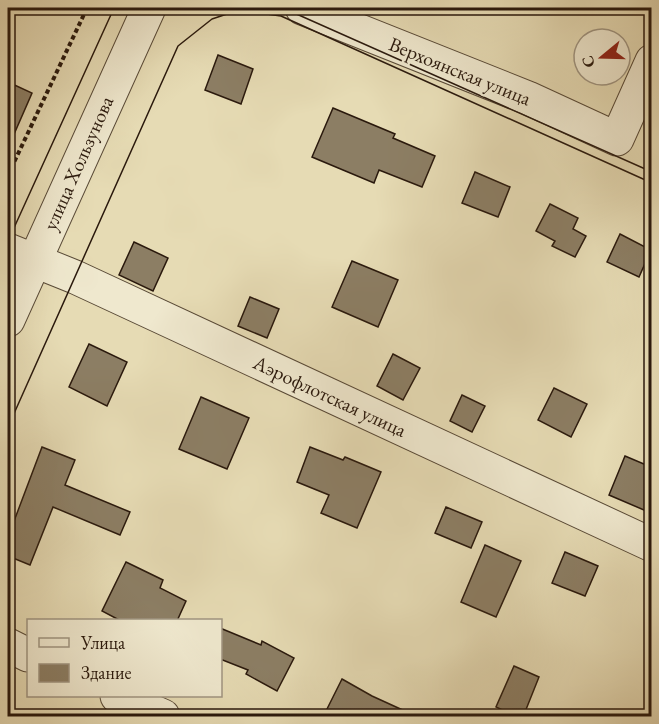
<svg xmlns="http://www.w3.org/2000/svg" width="659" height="724" font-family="'EB Garamond',serif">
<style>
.building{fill:#8c7e64;stroke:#2a190d;stroke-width:1.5}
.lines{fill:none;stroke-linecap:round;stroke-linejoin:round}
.minor-casing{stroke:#594a37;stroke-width:35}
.path{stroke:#2a190d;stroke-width:4;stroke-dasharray:4.5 3;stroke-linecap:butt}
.minor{stroke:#efe8ce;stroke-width:33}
.tram{stroke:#2a190d;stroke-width:1.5}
.labels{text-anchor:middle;stroke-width:4.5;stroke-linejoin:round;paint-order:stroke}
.street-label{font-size:20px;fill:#2a190d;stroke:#efe8ce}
</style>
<rect width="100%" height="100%" fill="#e6dbb4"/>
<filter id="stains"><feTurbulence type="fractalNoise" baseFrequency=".00333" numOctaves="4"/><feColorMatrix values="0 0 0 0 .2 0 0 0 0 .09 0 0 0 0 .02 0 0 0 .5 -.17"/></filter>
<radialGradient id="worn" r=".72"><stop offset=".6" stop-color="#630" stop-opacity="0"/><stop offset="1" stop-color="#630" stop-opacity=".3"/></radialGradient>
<g class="building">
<polygon points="218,55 253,69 241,104 205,90"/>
<polygon points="8,82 32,93 8,148"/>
<polygon points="333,108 395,134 393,138 435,156 422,187 379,170 374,183 312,157"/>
<polygon points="475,172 510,187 498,217 462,203"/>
<polygon points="550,204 578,218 573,229 586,236 575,257 552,246 555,241 536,231"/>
<polygon points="620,234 651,250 639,277 607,262"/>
<polygon points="134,242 168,258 153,291 119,275"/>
<polygon points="352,261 398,280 378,327 332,307"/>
<polygon points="250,297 279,309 267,338 238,326"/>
<polygon points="89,344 127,362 107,406 69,387"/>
<polygon points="393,354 420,368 403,400 377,386"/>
<polygon points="554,388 587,404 571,437 538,420"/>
<polygon points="462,395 485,406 472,432 450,421"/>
<polygon points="201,397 249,418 227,469 179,449"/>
<polygon points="42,447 75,460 65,485 130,512 120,535 53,507 30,565 8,556 8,537"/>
<polygon points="310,447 343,460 345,457 381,472 357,528 321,513 329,495 297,482"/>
<polygon points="625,456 651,467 651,513 609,495"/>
<polygon points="446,507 482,522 471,548 435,533"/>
<polygon points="485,545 521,561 496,617 461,602"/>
<polygon points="565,552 598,566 585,596 552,583"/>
<polygon points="126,562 163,580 160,588 186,601 177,621 121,621 102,611"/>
<polygon points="220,628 261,645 262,641 294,658 277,691 246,674 248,670 220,659"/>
<polygon points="514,666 539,677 523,717 517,717 496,707"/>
<polygon points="342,679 372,696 418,717 323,717"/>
</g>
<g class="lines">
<g class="minor-casing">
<g id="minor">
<polyline points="302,8 528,98 617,139 652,61"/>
<polyline points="8,250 75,277 652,545"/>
<polyline points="8,320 149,8"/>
<polyline points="8,645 28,655"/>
<polyline points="117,696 163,716"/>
</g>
</g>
<polyline class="path" points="8,175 87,8"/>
<use href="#minor" class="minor"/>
<g class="tram">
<polyline points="283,8 652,172"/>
<polyline points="8,241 114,8"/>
<polyline points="8,427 178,46 212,19 239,10 281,16 652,183"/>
</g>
</g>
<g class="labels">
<g class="street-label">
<text transform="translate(460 71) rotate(22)" y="7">Верхоянская улица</text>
<text transform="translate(78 163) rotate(-66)" y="7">улица Хользунова</text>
<text transform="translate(330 396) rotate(25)" y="7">Аэрофлотская улица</text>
</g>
</g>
<rect width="659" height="724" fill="none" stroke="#e6dbb4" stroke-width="30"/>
<rect x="9" y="9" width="641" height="706" fill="none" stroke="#2a190d" stroke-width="3"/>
<rect x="15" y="15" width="629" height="694" fill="none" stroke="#2a190d" stroke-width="1.5"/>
<rect x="27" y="619" width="195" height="78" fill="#efe8ce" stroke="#a09581" stroke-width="1.5"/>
<rect x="39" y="638" width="30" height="9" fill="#efe8ce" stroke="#a09581" stroke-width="1.5"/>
<text x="81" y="649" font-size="18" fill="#2a190d">Улица</text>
<rect x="39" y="664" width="30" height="18" fill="#8c7e64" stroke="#a09581" stroke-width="1.5"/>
<text x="81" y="679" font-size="18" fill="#2a190d">Здание</text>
<g transform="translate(602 57) rotate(251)"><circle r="28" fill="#efe8ce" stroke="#a09581" stroke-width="1.5"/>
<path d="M0-4.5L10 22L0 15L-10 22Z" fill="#8f2418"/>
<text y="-9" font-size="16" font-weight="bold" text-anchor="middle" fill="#2a190d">С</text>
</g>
<rect width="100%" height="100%" filter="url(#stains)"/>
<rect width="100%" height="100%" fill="url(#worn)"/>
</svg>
